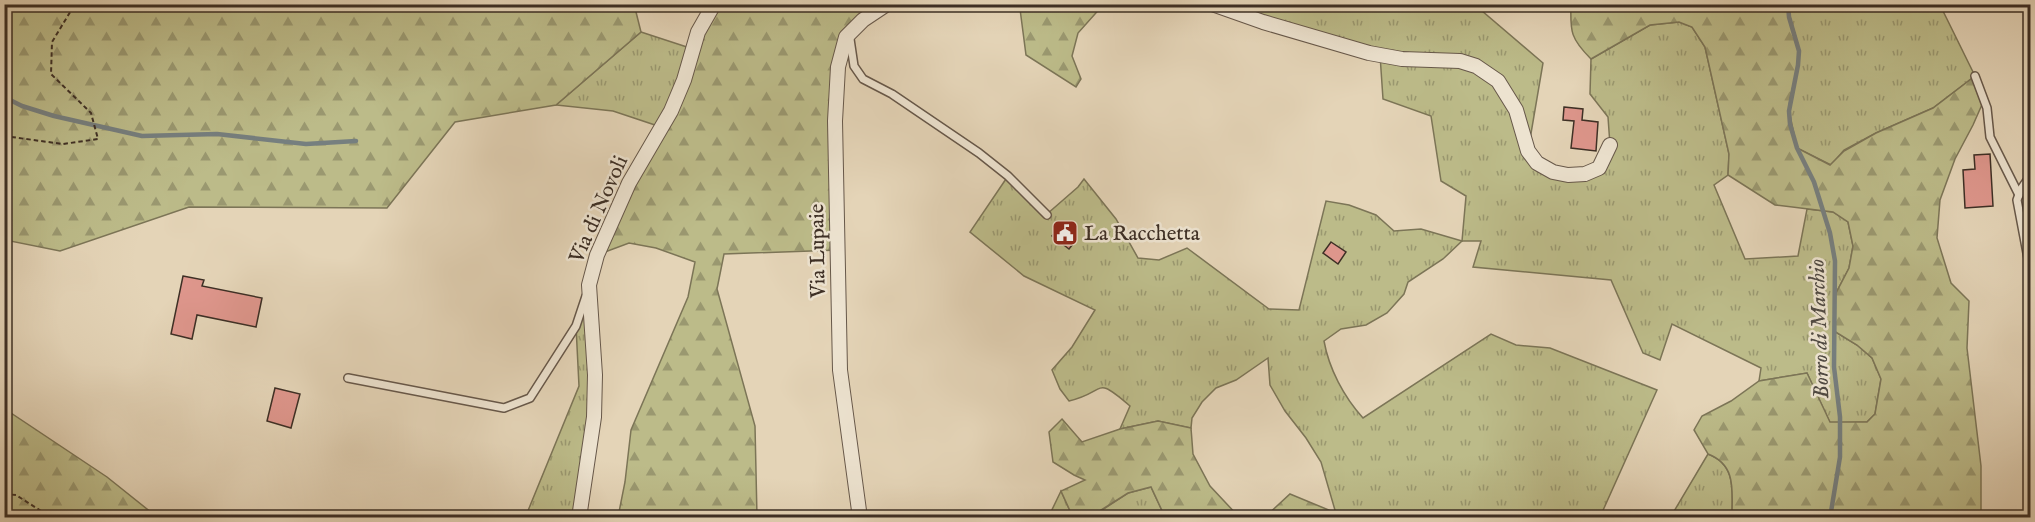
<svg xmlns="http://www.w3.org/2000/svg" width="2035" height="522" font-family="'IM FELL English',serif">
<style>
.grass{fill:url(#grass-tufts);stroke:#7c7557;stroke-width:1.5}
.forest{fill:url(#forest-firs);stroke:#7c7557;stroke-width:1.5}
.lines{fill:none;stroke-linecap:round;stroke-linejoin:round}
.stream{stroke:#767f7f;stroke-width:4.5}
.building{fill:#de968c;stroke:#3d2f25;stroke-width:1.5}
.service-casing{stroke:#67584a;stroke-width:10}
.minor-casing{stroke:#67584a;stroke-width:16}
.path{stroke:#3d2f25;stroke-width:2;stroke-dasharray:4.5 3;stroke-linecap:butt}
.service{stroke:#ede3d0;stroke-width:7}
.minor{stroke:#ede3d0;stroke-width:14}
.labels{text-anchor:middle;stroke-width:5;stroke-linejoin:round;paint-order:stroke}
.street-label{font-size:21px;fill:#3d2f25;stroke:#ede3d0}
.poi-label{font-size:21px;fill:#3d2f25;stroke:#ede3d0;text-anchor:start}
.water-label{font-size:22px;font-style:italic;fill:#504a43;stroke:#ede3d0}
</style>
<defs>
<pattern id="grass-tufts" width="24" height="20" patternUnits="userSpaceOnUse" patternTransform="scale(1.5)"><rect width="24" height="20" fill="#bcbb89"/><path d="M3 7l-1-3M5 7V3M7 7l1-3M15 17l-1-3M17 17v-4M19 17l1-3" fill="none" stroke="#9a9870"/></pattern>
<pattern id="forest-firs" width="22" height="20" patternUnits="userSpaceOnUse" patternTransform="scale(1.5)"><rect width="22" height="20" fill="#bcbb89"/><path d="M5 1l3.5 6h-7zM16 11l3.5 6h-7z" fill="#9a9870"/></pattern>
</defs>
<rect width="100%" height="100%" fill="#e4d4b7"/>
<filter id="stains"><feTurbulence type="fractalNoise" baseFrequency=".00333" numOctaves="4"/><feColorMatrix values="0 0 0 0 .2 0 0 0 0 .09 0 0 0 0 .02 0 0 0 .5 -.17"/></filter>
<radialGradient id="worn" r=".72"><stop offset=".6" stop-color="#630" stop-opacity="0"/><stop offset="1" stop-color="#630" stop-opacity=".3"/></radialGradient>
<g class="grass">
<path d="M1247 5H1475L1543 63 1528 151 1538 163 1585 174 1610 145 1608 117 1590 94 1591 59 1650 25 1679 22 1692 27 1705 47 1729 154 1728 175 1714 185 1745 259 1798 256 1807 209 1833 212 1848 222 1853 246 1849 268 1834 297V331L1857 345 1872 358 1881 379 1875 414 1867 422 1830 423 1807 373 1759 381 1761 368 1672 324 1660 360 1643 353 1611 280 1473 267 1481 241H1462L1443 259 1408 282 1404 294 1387 313 1366 325 1341 329 1324 341C1329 369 1344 397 1363 418L1491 334 1516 345 1550 348 1657 390 1600 517H1337L1321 462 1306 438 1285 411 1270 385 1268 358 1236 380 1216 388 1202 402 1192 418 1191 428 1158 421 1120 429 1130 406C1093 374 1108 392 1069 401L1060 389 1052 370 1072 347 1095 310 1024 276 970 232 1008 176 1047 214 1078 187 1084 179 1116 219 1138 258 1159 260 1187 248 1269 309 1299 310 1326 201 1349 205 1376 215 1394 231 1421 229 1462 241 1466 196 1441 181 1431 116 1383 99 1380 55 1244 16Z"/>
<polygon points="1788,5 1940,5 1975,76 1933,108 1876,133 1844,150 1831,165 1797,148 1789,111 1799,51 1789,17"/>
<polygon points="641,32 693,49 661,127 613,111 556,105"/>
<polygon points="589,285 595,375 579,517 525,518 579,386 576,326"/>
<path d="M1708 454C1737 465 1732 491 1732 517L1670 518Z"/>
<polygon points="1151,487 1165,517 1090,518 1128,493"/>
<polygon points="1061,491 1071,513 1084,517 1048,518"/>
</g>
<g class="forest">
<polygon points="634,4 641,32 556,105 455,122 387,208 189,207 60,251 5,240 5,5"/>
<polygon points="714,5 887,5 863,20 838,67 838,250 724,254 717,289 755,426 757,517 618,517 625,482 631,430 688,297 695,262 656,248 629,243 597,255 671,111"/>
<polygon points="1018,5 1103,5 1078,33 1072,56 1081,79 1076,87 1026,55 1020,9"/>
<path d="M1571 5H1788C1789 21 1797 35 1799 51 1801 71 1788 91 1789 111 1789 123 1794 136 1797 148L1830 165 1844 151 1876 133 1933 108 1975 76 1984 100 1973 125 1955 159 1940 200 1937 238 1951 283 1969 301 1967 348 1981 466V517H1732C1732 491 1737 465 1708 454L1694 430 1702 416 1731 401 1759 381 1807 373 1830 422H1867L1875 414 1881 379 1872 358 1857 345 1834 331V297L1849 268 1853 246 1848 222 1833 212 1775 205 1728 175 1729 154 1705 47 1692 27 1679 22 1650 25 1591 59C1571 39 1570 32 1571 5Z"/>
<polygon points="5,404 11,413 107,477 157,517 5,517"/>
<polygon points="1062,419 1082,442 1120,429 1158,421 1191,428 1193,454 1210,486 1239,517 1165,517 1151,487 1128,493 1090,517 1071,513 1061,491 1085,480 1074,475 1053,462 1049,432"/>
<polygon points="1290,494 1336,513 1337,517 1265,517"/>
</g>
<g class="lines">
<g class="stream">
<polyline points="1788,4 1789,17 1799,51 1798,65 1789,111 1790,124 1797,148 1814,182 1830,233 1835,261 1834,367 1840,417 1840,457 1830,518"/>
<polyline points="4,97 22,106 54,116 142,136 217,134 306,144 356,141"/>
</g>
</g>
<g class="building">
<polygon points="1564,107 1583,109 1582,120 1598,122 1596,151 1571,148 1574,121 1563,120"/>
<polygon points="1990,154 1993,206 1965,208 1963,170 1975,169 1974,155"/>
<polygon points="1060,227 1076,240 1069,249 1052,236"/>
<polygon points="1331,242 1346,252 1338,264 1323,253"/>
<polygon points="183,276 204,280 202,286 262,298 256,327 197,315 192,339 171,334"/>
<polygon points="275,388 300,394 291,428 267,421"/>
</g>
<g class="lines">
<g class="service-casing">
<g id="service">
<polyline points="850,39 854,66 863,79 892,94 979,153 1008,176 1047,215"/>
<polyline points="1975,76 1987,108 1990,137 2019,195"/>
<polyline points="2030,176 2021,189 2017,200 2030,269"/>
<polyline points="348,378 504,408 530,398 576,326 586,296"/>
</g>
</g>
<g class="minor-casing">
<g id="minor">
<polyline points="1212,4 1263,22 1369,53 1402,59 1460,61 1476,66 1498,81 1516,110 1528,151 1537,163 1553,172 1568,175 1585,174 1599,168 1610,145"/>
<polyline points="579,518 594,417 595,375 589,285 597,255 629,183 671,111 684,80 698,32 714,4"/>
<polyline points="860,518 840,370 835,121 838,67 846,37 863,20 887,4"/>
</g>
</g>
<g class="path">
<polyline points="4,136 63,144 98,139 91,113 51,74 52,42 75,4"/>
<polyline points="4,494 16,495 52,518"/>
</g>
<use href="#service" class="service"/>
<use href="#minor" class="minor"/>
</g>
<defs>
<g id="civic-square" transform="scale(1.35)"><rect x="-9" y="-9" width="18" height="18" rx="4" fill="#8f2418" stroke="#ede3d0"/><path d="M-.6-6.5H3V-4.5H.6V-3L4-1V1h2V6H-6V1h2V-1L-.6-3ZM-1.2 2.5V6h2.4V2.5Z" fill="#fff"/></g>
</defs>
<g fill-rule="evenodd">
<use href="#civic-square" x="1065" y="233"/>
</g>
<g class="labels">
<g class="street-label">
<text transform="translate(598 209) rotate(-66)" y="7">Via di Novoli</text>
<text transform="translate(817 251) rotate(-91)" y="7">Via Lupaie</text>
</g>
<g class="poi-label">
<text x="1084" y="240">La Racchetta</text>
</g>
<g class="water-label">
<text transform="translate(1818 329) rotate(-92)" y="8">Borro di Marchio</text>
</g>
</g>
<rect width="2035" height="522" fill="none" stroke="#e4d4b7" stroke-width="24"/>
<rect x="6" y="6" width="2023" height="510" fill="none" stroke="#3d2f25" stroke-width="3"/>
<rect x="12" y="12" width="2011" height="498" fill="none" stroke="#3d2f25" stroke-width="1.5"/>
<rect width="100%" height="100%" filter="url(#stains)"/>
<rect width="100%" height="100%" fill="url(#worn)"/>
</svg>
